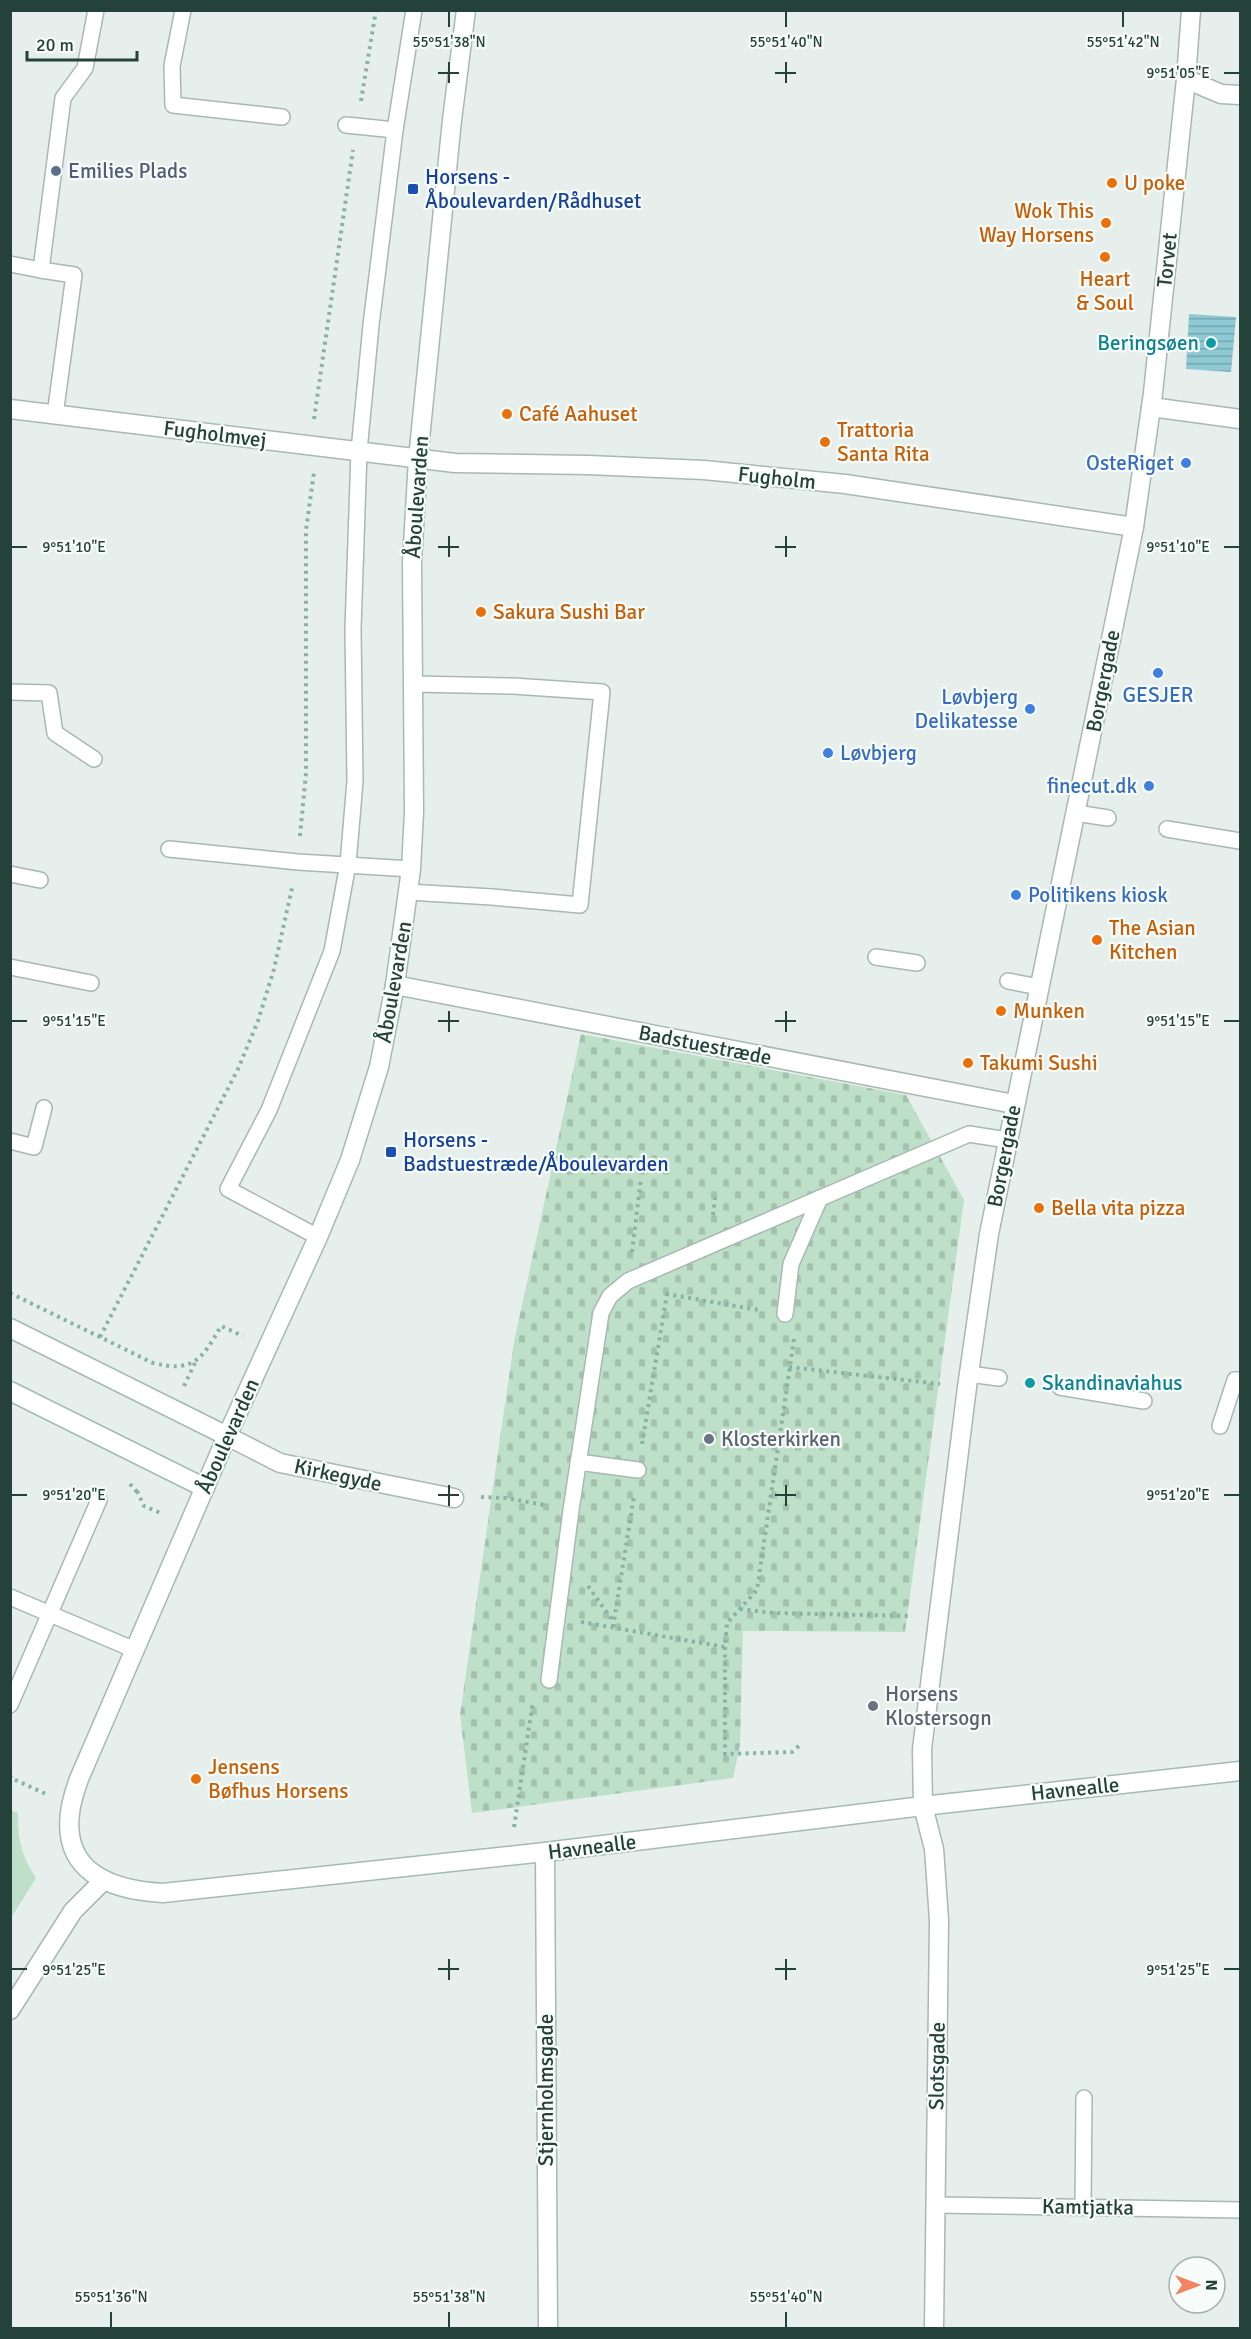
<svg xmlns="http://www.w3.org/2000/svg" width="1251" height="2339" font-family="Signika,sans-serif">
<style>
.green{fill:#bfe0c8}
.cemetery{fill:url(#cemetery-stones)}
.water{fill:url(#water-rules)}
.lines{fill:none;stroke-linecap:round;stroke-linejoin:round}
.lane-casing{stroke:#a8b8b2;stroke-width:18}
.street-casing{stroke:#a8b8b2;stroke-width:21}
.secondary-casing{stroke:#a4bbb3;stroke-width:21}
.path{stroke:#86b3a5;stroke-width:4;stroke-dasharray:3 4.5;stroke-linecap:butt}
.lane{stroke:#fff;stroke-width:15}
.street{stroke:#fff;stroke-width:18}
.secondary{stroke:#fff;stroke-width:18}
.ticks{fill:none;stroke:#24423a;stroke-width:2}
.service-dot{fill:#5c6f8a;stroke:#f7fbf9;stroke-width:2}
.food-dot{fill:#e8710a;stroke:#f7fbf9;stroke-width:2}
.transit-dot{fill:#1a4fb4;stroke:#f7fbf9;stroke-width:2}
.culture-dot{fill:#0f9aa8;stroke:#f7fbf9;stroke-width:2}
.shop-dot{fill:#3f7fe0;stroke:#f7fbf9;stroke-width:2}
.worship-dot{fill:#6b7280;stroke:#f7fbf9;stroke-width:2}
.labels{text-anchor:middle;stroke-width:4.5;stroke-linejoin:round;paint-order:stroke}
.service-label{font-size:21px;fill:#4e5e75;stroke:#f7fbf9;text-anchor:start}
.transit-label{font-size:21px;fill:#164399;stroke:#f7fbf9;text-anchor:start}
.food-label{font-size:21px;fill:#c56008;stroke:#f7fbf9;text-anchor:start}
.street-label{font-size:21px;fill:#24423a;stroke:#f7fbf9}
.culture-label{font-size:21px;fill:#0d838f;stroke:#f7fbf9;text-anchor:end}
.shop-label{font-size:21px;fill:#366cbe;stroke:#f7fbf9;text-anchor:end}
.worship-label{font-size:21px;fill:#5b616d;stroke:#f7fbf9;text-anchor:start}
.ticks-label{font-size:15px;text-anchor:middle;fill:#24423a;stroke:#f7fbf9;stroke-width:4.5;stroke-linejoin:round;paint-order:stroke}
</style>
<defs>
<pattern id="cemetery-stones" width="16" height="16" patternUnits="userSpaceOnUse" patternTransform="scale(1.5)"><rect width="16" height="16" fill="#bfe0c8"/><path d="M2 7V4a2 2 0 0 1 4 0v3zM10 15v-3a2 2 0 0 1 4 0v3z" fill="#a4c1ad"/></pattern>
<pattern id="water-rules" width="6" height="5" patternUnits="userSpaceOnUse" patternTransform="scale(1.5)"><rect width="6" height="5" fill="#8ec9d4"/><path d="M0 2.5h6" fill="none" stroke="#74a5ad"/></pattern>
</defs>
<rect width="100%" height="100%" fill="#e6efeb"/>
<path class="green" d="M11 1810 18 1813C18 1841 21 1854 36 1878L11 1918Z"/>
<polygon class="cemetery" points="581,1034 906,1095 964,1200 905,1632 743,1631 740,1745 733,1778 472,1813 460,1715 514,1342"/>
<polygon class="water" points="1189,314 1236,317 1231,372 1186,369"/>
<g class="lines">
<g class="lane-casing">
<g id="lane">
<polyline points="183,10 172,66 173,105 282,117"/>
<polyline points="395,130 414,10"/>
<polyline points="10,264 41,270 63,98 85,68 96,10"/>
<polyline points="41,270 74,275 55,415"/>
<polyline points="10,692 49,693 55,733 94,759"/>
<polyline points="1076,813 1108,818"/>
<polyline points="1167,829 1240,841"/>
<polyline points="169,849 298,862 411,869"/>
<polyline points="10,874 40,880"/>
<polyline points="408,892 492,897 580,905 602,692 513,686 414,684"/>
<polyline points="876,957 917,963"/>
<polyline points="10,967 91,983"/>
<polyline points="1008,981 1039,987"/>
<polyline points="10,1141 34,1147 44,1108"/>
<polyline points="318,1237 228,1189 269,1110 332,951 348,864 355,781 353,629 359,451 371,325 395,130 346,125"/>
<polyline points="785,1314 791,1264 820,1198"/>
<polyline points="969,1374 999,1378"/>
<polyline points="1060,1387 1144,1401"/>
<polyline points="1220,1426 1235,1380 1240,1380"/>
<polyline points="578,1462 638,1470"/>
<polyline points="10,1597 135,1650"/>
<polyline points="549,1680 571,1510 601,1313 610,1296 628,1281 969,1134 1007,1140"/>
<polyline points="10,1705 99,1500"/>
<polyline points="936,2205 1240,2210"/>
<polyline points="1083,2207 1084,2098"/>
</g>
</g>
<g class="street-casing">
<g id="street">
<polyline points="1186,79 1221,94 1240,95"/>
<polyline points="1151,407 1240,419"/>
<polyline points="10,409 455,463 588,465 704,470 845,484 1134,527"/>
<polyline points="395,985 1014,1104"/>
<polyline points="227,1436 280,1463 454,1498"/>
<polyline points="545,1852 548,2328"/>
<polyline points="10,2010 73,1911 103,1881"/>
<polyline points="934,2328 939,1920 934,1849 923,1806 922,1749 967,1387 989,1234 1134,527 1153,393 1186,79 1191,10"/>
</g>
</g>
<g class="secondary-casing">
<g id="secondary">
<path d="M466 10 452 120 418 459 412 562 414 812 411 869 395 985 379 1067 350 1160 318 1237 227 1436 79 1779C76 1787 73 1797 71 1806 59 1871 109 1890 163 1893L545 1852 923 1806 1240 1771"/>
<polyline points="10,1328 227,1436"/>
<polyline points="10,1391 205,1488"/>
</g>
</g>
<g class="path">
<polyline points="361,101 376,10"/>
<polyline points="314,419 353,150"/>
<polyline points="300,836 306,773 306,530 314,472"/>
<polyline points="713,1215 715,1198"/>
<polyline points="632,1252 641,1178"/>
<path d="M10 1293 153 1363C194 1373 202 1359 221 1326L243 1336"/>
<polyline points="666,1294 759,1310"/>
<polyline points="100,1337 238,1069 258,1021 274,969 292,888"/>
<polyline points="794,1339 757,1590 727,1623 725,1647 725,1754 792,1752 799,1746"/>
<polyline points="789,1367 940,1384"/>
<polyline points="184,1386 195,1363"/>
<polyline points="642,1444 667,1294"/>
<polyline points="130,1484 137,1492"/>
<polyline points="137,1491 144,1506 163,1514"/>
<polyline points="481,1497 505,1498 545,1505"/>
<polyline points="588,1586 613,1621"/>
<polyline points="740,1609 773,1613 912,1616"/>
<polyline points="581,1622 725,1647"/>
<polyline points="613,1627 634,1496"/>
<polyline points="10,1775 11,1778 46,1794"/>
<polyline points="514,1827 533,1701"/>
</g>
<use href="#lane" class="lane"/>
<use href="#street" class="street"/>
<use href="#secondary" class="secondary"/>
</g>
<path class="ticks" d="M449 12V27M786 12V27M1123 12V27M449 62V83M786 62V83M438 73H459M775 73H796M1224 73H1239M449 536V557M786 536V557M12 547H27M438 547H459M775 547H796M1224 547H1239M449 1011V1032M786 1011V1032M12 1021H27M438 1021H459M775 1021H796M1224 1021H1239M449 1485V1506M786 1485V1506M12 1495H27M438 1495H459M775 1495H796M1224 1495H1239M449 1959V1980M786 1959V1980M12 1969H27M438 1969H459M775 1969H796M1224 1969H1239M111 2312V2327M449 2312V2327M786 2312V2327"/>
<circle class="service-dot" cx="56" cy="171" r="6"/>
<g class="food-dot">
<circle cx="1112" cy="183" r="6"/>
<circle cx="1106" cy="223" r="6"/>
<circle cx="1105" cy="257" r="6"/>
<circle cx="507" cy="414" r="6"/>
<circle cx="825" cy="442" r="6"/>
<circle cx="481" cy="612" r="6"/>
<circle cx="1097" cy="940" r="6"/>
<circle cx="1001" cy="1011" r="6"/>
<circle cx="968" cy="1063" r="6"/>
<circle cx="1039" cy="1208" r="6"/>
<circle cx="196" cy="1779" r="6"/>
</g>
<g class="transit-dot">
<rect x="407" y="183" width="12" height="12" rx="3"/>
<rect x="385" y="1146" width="12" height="12" rx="3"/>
</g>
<g class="culture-dot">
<circle cx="1211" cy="343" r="6"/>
<circle cx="1030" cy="1383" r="6"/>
</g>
<g class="shop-dot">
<circle cx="1186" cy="463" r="6"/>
<circle cx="1158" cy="673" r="6"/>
<circle cx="1030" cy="709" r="6"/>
<circle cx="828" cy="753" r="6"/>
<circle cx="1149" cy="786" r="6"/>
<circle cx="1016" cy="895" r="6"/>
</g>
<g class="worship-dot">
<circle cx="709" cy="1439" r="6"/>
<circle cx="873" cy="1706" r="6"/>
</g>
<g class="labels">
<g class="service-label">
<text x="68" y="178">Emilies Plads</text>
</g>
<g class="transit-label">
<text x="425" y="184">Horsens -<tspan x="425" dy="24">Åboulevarden/Rådhuset</tspan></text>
<text x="403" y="1147">Horsens -<tspan x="403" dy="24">Badstuestræde/Åboulevarden</tspan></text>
</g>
<g class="food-label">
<text x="1124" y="190">U poke</text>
<text x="1094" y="218" text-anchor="end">Wok This<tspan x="1094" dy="24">Way Horsens</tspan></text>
<text x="1105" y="286" text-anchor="middle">Heart<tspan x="1105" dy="24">&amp; Soul</tspan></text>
<text x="519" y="421">Café Aahuset</text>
<text x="837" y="437">Trattoria<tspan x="837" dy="24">Santa Rita</tspan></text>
<text x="493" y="619">Sakura Sushi Bar</text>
<text x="1109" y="935">The Asian<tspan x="1109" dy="24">Kitchen</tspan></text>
<text x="1013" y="1018">Munken</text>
<text x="980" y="1070">Takumi Sushi</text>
<text x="1051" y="1215">Bella vita pizza</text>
<text x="208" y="1774">Jensens<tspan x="208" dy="24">Bøfhus Horsens</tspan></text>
</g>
<g class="street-label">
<text transform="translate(1167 260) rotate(-84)" y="7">Torvet</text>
<text transform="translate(215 434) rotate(7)" y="7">Fugholmvej</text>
<text transform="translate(777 478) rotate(6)" y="7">Fugholm</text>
<text transform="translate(417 497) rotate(-86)" y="7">Åboulevarden</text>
<text transform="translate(1103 681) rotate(-79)" y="7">Borgergade</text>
<text transform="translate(394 982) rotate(-80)" y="7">Åboulevarden</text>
<text transform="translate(705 1045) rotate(11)" y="7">Badstuestræde</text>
<text transform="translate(1004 1156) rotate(-79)" y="7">Borgergade</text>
<text transform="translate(228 1436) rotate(-66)" y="7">Åboulevarden</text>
<text transform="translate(338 1475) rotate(12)" y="7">Kirkegyde</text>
<text transform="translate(1075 1789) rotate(-6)" y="7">Havnealle</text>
<text transform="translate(592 1847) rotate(-7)" y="7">Havnealle</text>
<text transform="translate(937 2066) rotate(-89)" y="7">Slotsgade</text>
<text transform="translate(546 2090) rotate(-90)" y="7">Stjernholmsgade</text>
<text transform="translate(1088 2207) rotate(1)" y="7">Kamtjatka</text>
</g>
<g class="culture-label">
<text x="1199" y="350">Beringsøen</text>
<text x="1042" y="1390" text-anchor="start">Skandinaviahus</text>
</g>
<g class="shop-label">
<text x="1174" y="470">OsteRiget</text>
<text x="1158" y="702" text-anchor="middle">GESJER</text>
<text x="1018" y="704">Løvbjerg<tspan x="1018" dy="24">Delikatesse</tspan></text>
<text x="840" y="760" text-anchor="start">Løvbjerg</text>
<text x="1137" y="793">finecut.dk</text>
<text x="1028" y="902" text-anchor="start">Politikens kiosk</text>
</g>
<g class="worship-label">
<text x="721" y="1446">Klosterkirken</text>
<text x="885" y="1701">Horsens<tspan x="885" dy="24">Klostersogn</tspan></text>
</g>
</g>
<g class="ticks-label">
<text x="449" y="47">55°51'38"N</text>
<text x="786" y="47">55°51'40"N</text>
<text x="1123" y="47">55°51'42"N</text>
<text x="1178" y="78">9°51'05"E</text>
<text x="1178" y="552">9°51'10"E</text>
<text x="74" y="552">9°51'10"E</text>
<text x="74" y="1026">9°51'15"E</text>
<text x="1178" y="1026">9°51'15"E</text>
<text x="1178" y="1500">9°51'20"E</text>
<text x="74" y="1500">9°51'20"E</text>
<text x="1178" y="1975">9°51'25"E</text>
<text x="74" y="1975">9°51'25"E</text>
<text x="111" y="2302">55°51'36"N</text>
<text x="449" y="2302">55°51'38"N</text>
<text x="786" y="2302">55°51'40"N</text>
</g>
<rect width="1251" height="2339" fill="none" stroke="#24423a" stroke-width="24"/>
<g transform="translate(1197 2285) rotate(90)"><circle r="28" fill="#f7fbf9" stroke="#a3b1ad" stroke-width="1.5"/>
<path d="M0-4.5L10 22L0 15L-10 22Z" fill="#f4845f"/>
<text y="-9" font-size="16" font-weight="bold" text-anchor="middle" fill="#24423a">N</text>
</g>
<path d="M27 51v9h110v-9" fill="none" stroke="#24423a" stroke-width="3"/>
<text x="36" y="51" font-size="18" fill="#24423a" stroke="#f7fbf9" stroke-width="4.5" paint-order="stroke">20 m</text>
</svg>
